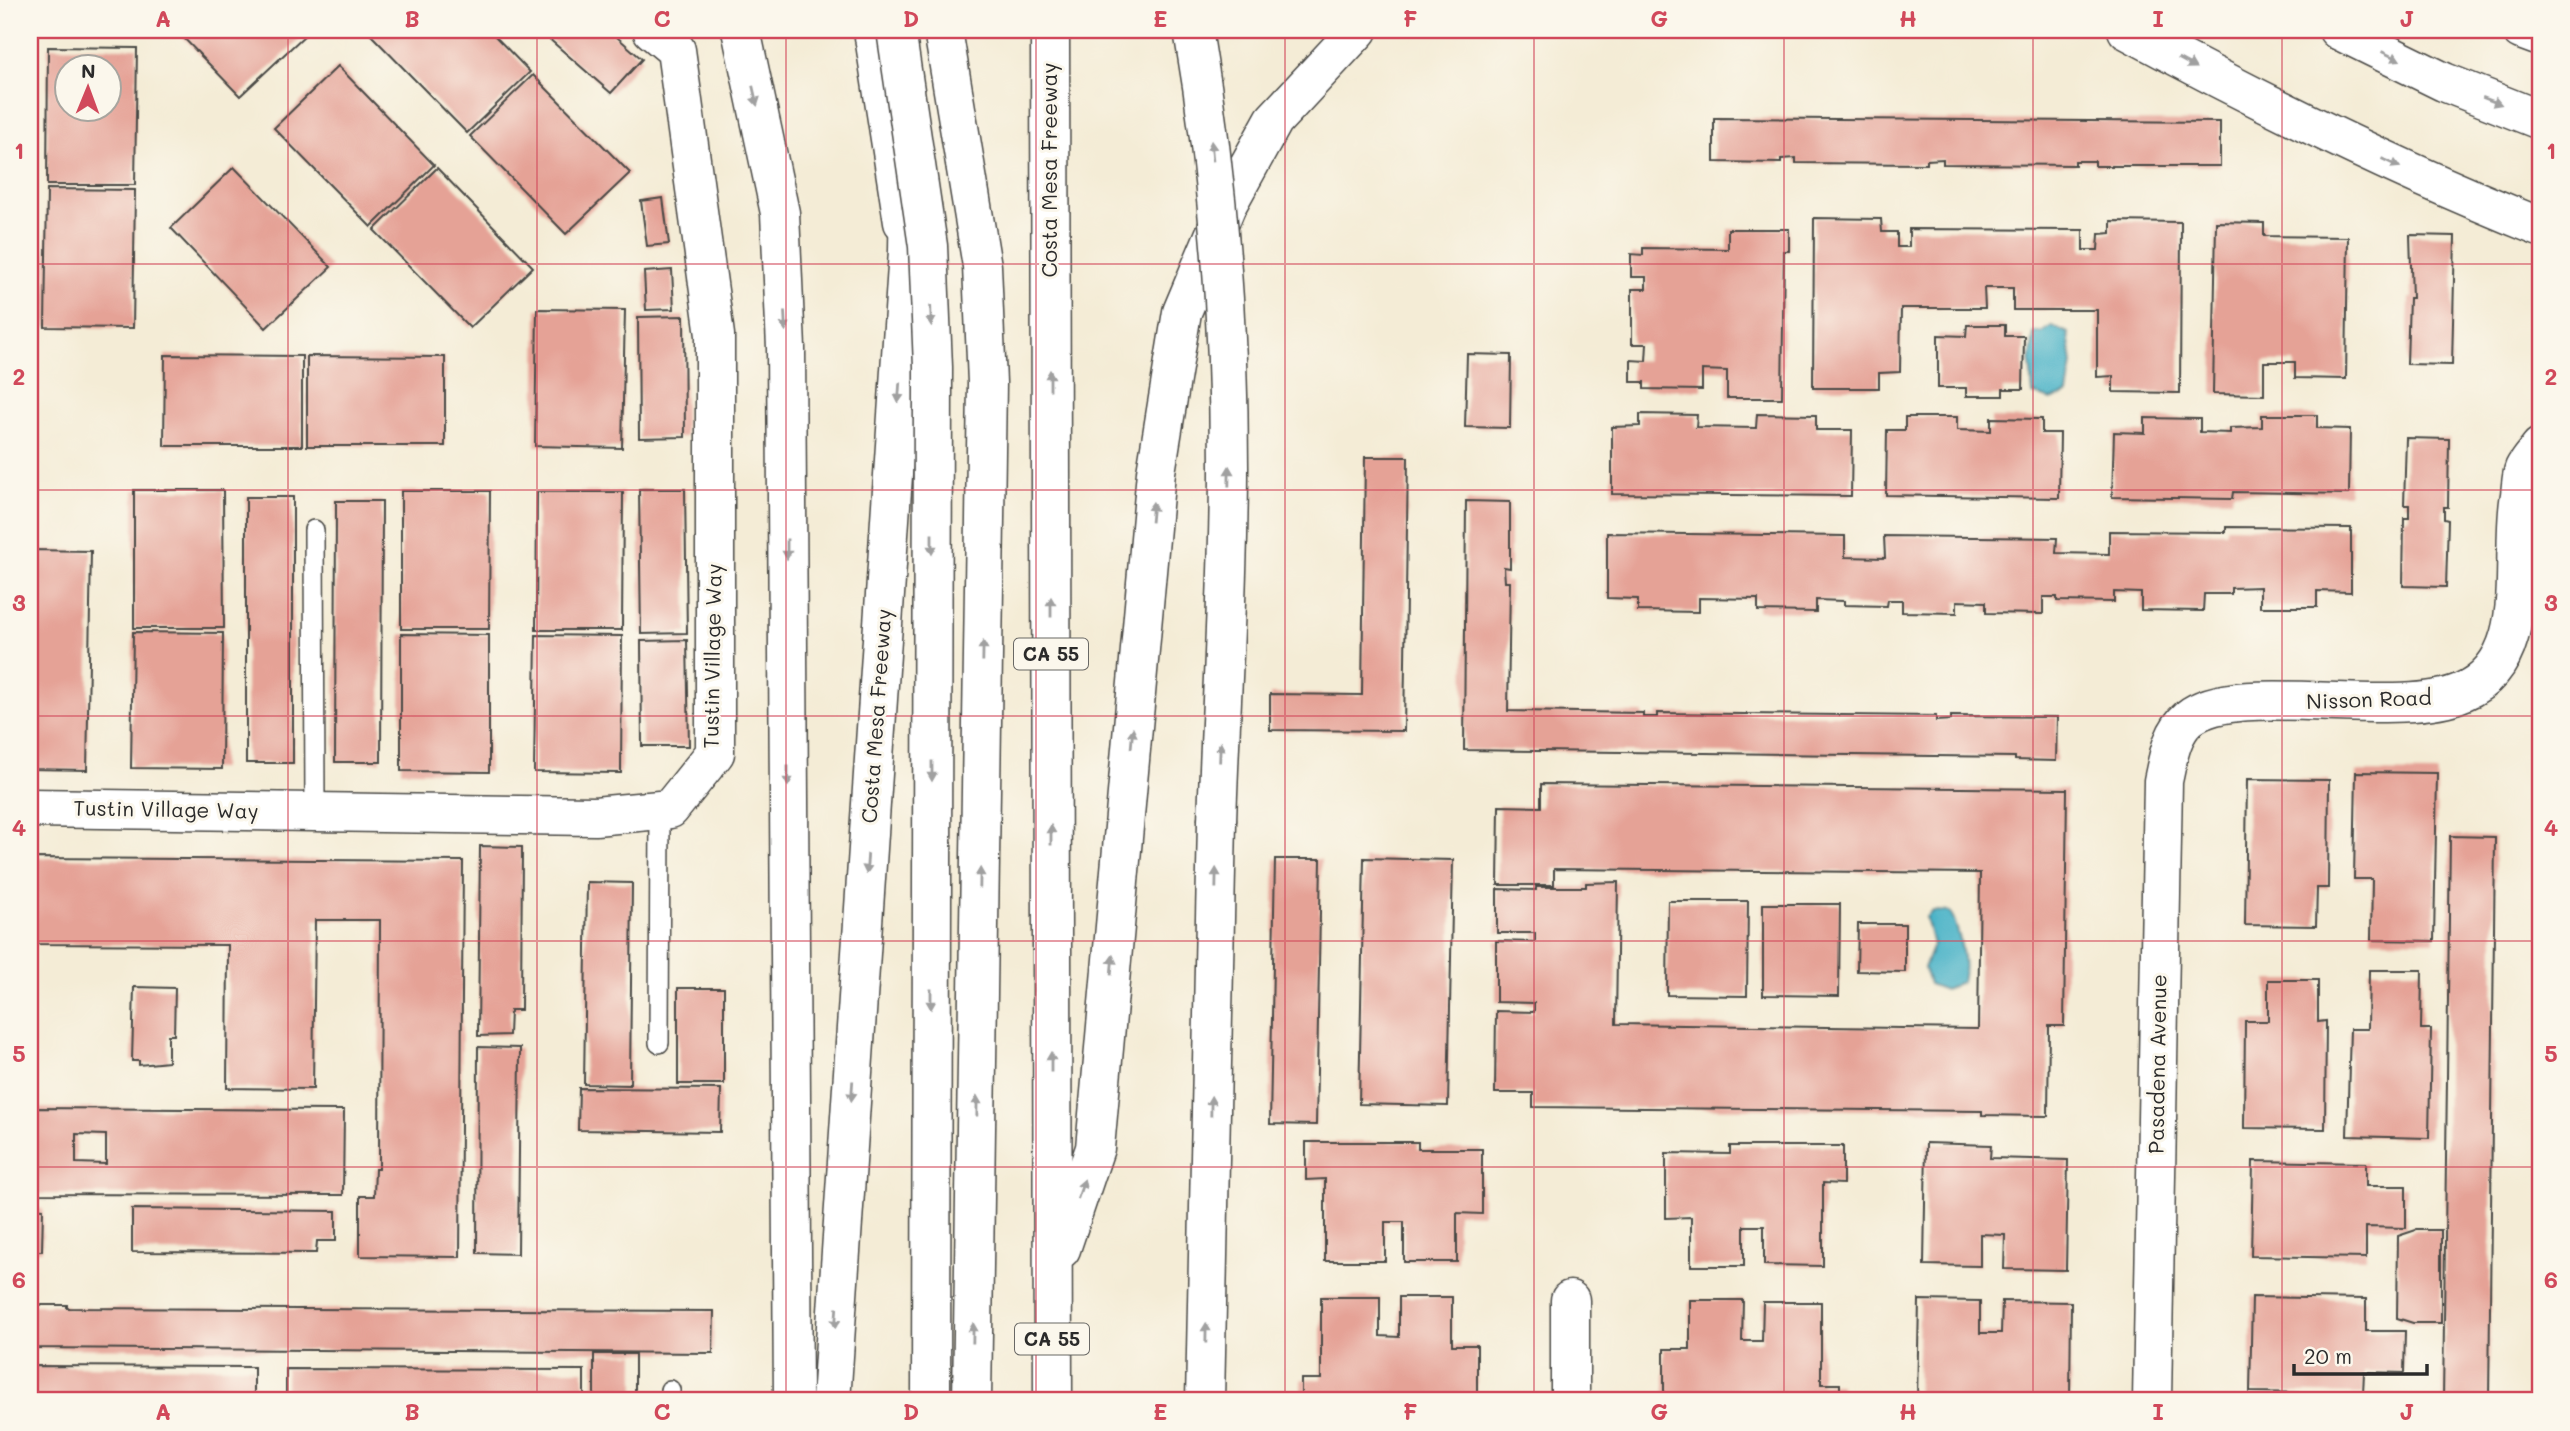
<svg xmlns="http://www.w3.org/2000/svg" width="2570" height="1431" font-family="Mali,sans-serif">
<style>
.water{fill:#48b2c7;stroke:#3a6e79;stroke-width:2}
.building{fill:#e5a296;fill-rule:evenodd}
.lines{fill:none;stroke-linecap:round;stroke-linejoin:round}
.lane-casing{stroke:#494845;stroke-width:22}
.street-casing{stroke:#494845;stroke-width:41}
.highway-casing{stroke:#494845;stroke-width:41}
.lane{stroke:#fff;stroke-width:19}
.street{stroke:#fff;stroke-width:38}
.highway{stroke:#fff;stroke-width:38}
.highway-bridge-casing{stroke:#494845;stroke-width:41;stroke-linecap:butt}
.highway-bridge{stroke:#fff;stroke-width:38}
.oneway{fill:#a0a0a0}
.grid{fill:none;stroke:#d1495b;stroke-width:2;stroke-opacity:0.55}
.labels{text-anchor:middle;stroke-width:6;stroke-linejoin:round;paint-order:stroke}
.shield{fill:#fbf7ec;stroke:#696865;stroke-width:2}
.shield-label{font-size:19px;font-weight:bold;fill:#2b2b2b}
.street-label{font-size:21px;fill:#2b2b2b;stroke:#fbf7ec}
.neatline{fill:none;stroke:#d1495b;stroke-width:2.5}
.grid-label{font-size:23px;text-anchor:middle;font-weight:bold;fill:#d1495b}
</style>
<rect width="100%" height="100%" fill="#fbf7ec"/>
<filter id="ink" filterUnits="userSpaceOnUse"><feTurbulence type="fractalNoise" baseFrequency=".0143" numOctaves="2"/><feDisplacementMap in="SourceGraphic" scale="14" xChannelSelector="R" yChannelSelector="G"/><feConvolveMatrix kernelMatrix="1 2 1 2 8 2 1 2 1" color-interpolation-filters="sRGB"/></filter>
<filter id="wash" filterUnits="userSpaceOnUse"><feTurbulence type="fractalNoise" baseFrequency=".00686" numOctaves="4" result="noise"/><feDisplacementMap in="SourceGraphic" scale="28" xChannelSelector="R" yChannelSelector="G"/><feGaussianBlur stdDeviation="1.57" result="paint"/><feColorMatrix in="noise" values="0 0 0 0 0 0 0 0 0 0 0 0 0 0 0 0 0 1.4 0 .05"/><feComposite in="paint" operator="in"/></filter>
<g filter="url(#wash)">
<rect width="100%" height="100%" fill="#f4ecd6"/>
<g class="water">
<polygon points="2052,326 2068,333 2072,364 2067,394 2051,400 2033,394 2030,363 2034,332 2041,333"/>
<path d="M1933 911 1950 912C1959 929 1967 963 1962 981L1945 990 1929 984 1924 968 1933 945 1926 917Z"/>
</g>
<g id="blocks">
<g class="building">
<polygon points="176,30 300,30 305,35 240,96"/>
<polygon points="375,30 489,30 530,72 467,133 370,34"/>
<polygon points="539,30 609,30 642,59 611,93"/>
<path d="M48 47 137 48 135 185H47ZM66 66H108V108H66Z"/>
<polygon points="338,66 434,165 371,227 274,128"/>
<polygon points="533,75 630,173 566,234 470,136"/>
<polygon points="1714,118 2220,122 2220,166 2095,166 2095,161 2075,161 2075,165 1943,164 1943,159 1927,160 1927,164 1796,163 1796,158 1781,159 1781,163 1714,162"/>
<polygon points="234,167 331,267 266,328 171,228"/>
<polygon points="437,168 533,267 470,328 374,230"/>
<polygon points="47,189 135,190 133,328 45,327"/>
<polygon points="663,198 669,244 647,246 641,201"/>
<polygon points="1814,218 1881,219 1882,232 1897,232 1897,247 1909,247 1909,229 2083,230 2083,250 2098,250 2099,234 2111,233 2111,221 2181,222 2180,393 2113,392 2113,376 2097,377 2097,310 2013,310 2013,288 1984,288 1985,308 1901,308 1900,372 1879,373 1879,388 1813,388"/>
<polygon points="2216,222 2264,223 2264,236 2348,237 2346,379 2295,378 2295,362 2264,362 2264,395 2213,394"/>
<polygon points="1728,229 1789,229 1789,251 1784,251 1782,398 1727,398 1727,371 1702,370 1702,390 1644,389 1644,382 1631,382 1631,360 1646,361 1647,344 1632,344 1632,289 1646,289 1646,277 1631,277 1631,254 1643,255 1643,248 1728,249"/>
<polygon points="2410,235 2455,236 2452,365 2407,364 2409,298 2412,298"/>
<polygon points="672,270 674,309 646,310 644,272"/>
<polygon points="537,309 625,310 622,448 535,446"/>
<polygon points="684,316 685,437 639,438 638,317"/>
<polygon points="1967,325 2005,325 2005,336 2024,336 2023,389 2003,389 2003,396 1966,396 1966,388 1938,388 1938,335 1966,336"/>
<polygon points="1467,354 1511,355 1510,428 1465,427"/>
<polygon points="165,355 302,356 302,446 164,446"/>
<polygon points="307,356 445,357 445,446 307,446"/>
<polygon points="1640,414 1697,415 1696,427 1756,428 1757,414 1816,415 1816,430 1852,430 1851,496 1612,494 1612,427 1640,426"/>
<polygon points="2262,415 2317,415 2317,428 2350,429 2349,494 2233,492 2232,499 2112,497 2114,432 2145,433 2145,418 2200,419 2200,432 2230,433 2230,428 2262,427"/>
<polygon points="1905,417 1957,417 1957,430 1991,431 1991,418 2042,419 2042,433 2060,433 2059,498 1886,495 1887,430 1905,430"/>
<polygon points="2406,438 2449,439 2448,507 2444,507 2444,519 2448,520 2446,587 2403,586 2404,518 2409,518 2409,505 2404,505"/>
<polygon points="1365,457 1408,457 1404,731 1270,730 1270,694 1362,695"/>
<polygon points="639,489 685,489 687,633 641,634"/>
<polygon points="134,490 223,490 224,628 134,628"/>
<polygon points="401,491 490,491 489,629 401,629"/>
<polygon points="537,492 623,492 622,630 536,630"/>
<rect x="246" y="497" width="47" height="266"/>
<polygon points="336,501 382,501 381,762 335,762"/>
<polygon points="1466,501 1510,502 1510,568 1504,567 1505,582 1510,582 1508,711 1643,713 1643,717 1657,717 1657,713 1936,716 1936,721 1951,720 1951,716 2057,717 2056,761 2015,760 2015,757 1464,750"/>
<polygon points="2226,527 2351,528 2351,592 2317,591 2317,607 2260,607 2260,587 2231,588 2231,594 2204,594 2203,611 2141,610 2141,593 2114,592 2114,602 2057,601 2057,597 2043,597 2043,614 1986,613 1986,602 1957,601 1957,613 1902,612 1902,600 1888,600 1887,606 1844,605 1844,601 1816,600 1816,612 1758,611 1758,599 1699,598 1699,612 1638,611 1638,599 1607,598 1607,533 1845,536 1845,557 1885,558 1884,536 2057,538 2056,553 2109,554 2109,531 2226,532"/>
<polygon points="30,550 91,551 87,770 30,769"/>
<polygon points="133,632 223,633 222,769 131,768"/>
<polygon points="401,634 489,635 489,772 401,771"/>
<polygon points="536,635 622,636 621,773 534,772"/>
<polygon points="687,640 689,746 642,746 641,641"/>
<polygon points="2356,772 2437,773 2434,941 2371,940 2372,879 2354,879"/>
<polygon points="2247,779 2329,780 2328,888 2317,888 2316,926 2245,925"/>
<polygon points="1541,784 2067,789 2064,1026 2049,1026 2048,1116 1982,1115 1982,1111 1533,1107 1533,1093 1495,1093 1496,1011 1534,1012 1534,1003 1496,1002 1496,941 1535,942 1535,933 1497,933 1497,889 1536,890 1536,887 1586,887 1586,883 1618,882 1616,1024 1978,1029 1980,873 1554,869 1554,885 1498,885 1499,806 1541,807"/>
<polygon points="2450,836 2495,837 2489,1401 2443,1401"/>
<polygon points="480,846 522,847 521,1010 510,1010 509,1035 478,1036"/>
<polygon points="30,858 463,861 460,1257 360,1256 360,1196 374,1196 375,1169 379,1169 380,920 315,920 313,1089 227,1088 228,945 30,944"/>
<polygon points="1364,858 1453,860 1448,1106 1359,1104"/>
<polygon points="1275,859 1321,859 1316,1125 1270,1124"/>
<polygon points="587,882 632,883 630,1085 584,1084"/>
<polygon points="1668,901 1748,901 1747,996 1667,995"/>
<polygon points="1763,904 1840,904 1839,996 1763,995"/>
<polygon points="1858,924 1905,924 1905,972 1857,971"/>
<polygon points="2369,970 2422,970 2421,1029 2431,1029 2429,1138 2347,1136 2350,1029 2368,1029"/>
<polygon points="2268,980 2318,980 2318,1022 2326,1021 2325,1129 2244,1128 2245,1021 2268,1021"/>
<polygon points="134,987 175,988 174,1035 168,1035 168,1062 139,1065 139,1061 132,1061"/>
<rect x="678" y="988" width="46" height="96"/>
<polygon points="478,1047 520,1048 518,1254 477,1253"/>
<polygon points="579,1088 721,1089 720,1132 578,1130"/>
<path d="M30 1108 344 1110 343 1195 30 1194ZM76 1134 106 1135V1164L76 1163Z"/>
<polygon points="1306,1142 1418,1142 1418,1149 1482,1149 1482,1214 1457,1213 1457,1262 1404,1262 1404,1222 1385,1222 1385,1261 1325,1261 1325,1179 1306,1180"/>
<polygon points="1926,1143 1991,1145 1990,1158 2068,1160 2066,1270 2004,1269 2005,1235 1980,1234 1980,1266 1924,1265"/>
<polygon points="1730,1146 1843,1146 1843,1184 1823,1183 1823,1266 1764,1265 1764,1226 1744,1226 1744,1266 1691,1266 1691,1217 1666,1218 1666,1153 1730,1154"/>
<polygon points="2253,1161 2366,1163 2366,1186 2406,1186 2406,1228 2366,1227 2366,1258 2251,1256"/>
<polygon points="30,1208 43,1209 42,1251 30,1251"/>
<polygon points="132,1209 336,1211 336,1241 317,1241 316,1253 132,1252"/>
<polygon points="2416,1230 2441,1230 2441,1323 2413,1323 2397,1318 2398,1236"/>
<polygon points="1321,1297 1380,1297 1380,1336 1399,1337 1399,1297 1452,1297 1452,1345 1477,1345 1477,1401 1301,1401 1301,1379 1321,1379"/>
<polygon points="2252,1297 2366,1299 2366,1331 2405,1331 2404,1373 2364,1372 2363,1394 2250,1392"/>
<polygon points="1690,1300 1743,1300 1742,1341 1762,1341 1763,1302 1821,1302 1821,1384 1840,1384 1840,1401 1664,1401 1664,1349 1690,1349"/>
<polygon points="1919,1300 1980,1301 1980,1333 2001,1333 2002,1301 2071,1302 2070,1401 1917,1401"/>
<polygon points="30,1305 67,1305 67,1308 714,1311 713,1353 30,1348"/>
<rect x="594" y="1354" width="41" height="47"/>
<polygon points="30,1366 254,1367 254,1401 30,1401"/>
<polygon points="286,1369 584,1370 584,1401 286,1401"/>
</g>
</g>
</g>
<g filter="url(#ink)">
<use href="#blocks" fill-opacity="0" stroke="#494845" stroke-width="2"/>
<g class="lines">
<g class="lane-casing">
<g id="lane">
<polyline points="314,530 315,812"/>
<polyline points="659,1043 660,810"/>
<polyline points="670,1401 670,1390"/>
</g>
</g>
<g class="street-casing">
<g id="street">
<polyline points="30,808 595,816 670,809 715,753 715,335 676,50 652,30"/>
<polyline points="1570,1401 1570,1300"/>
<path d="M2152 1401 2163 781C2168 759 2171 733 2189 718 2235 679 2397 721 2462 692 2537 660 2508 559 2520 495 2521 487 2521 476 2524 469 2528 461 2535 454 2540 447"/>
</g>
</g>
<g class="highway-casing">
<g id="highway">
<polyline points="741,30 780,213 786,348 793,1401"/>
<polyline points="873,30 903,222"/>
<polyline points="943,30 982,266 987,383 972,1401"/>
<polyline points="1050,30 1053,1401"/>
<path d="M2127 30C2262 103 2398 170 2540 227"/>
<polyline points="2338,30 2444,82 2540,120"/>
<polyline points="2521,30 2540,37"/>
<polyline points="1061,1249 1095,1148 1156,472 1182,312 1227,205 1274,120 1358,30"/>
<polyline points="831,1401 908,251 909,191"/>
<polyline points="1205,1401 1217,821"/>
</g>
</g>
<use href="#lane" class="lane"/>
<use href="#street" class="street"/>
<use href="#highway" class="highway"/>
<g class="highway-bridge-casing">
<g id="highway-bridge">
<polyline points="896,30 928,246 933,367 931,1401"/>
<path d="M1193 30C1218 174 1229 320 1229 467 1229 584 1221 703 1217 821"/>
</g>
</g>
<use href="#highway-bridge" class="highway-bridge"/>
</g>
<defs><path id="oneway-solid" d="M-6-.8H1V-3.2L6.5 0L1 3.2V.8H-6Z" transform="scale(1.75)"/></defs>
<g class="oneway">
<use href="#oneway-solid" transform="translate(2391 56) rotate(26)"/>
<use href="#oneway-solid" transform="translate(2187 63) rotate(29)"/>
<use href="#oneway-solid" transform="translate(755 96) rotate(77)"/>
<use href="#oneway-solid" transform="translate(2492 101) rotate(21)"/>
<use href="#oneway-solid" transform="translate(1212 151) rotate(-95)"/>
<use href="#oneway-solid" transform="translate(2391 163) rotate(25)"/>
<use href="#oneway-solid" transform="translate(931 316) rotate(88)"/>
<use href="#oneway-solid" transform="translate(785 321) rotate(87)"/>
<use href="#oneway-solid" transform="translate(1050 380) rotate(-90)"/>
<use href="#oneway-solid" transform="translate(899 393) rotate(94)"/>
<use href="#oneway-solid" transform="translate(1229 476) rotate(-89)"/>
<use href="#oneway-solid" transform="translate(1152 512) rotate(-85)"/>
<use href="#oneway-solid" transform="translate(932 544) rotate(90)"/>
<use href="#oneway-solid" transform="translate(787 549) rotate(90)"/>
<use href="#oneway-solid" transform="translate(1051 607) rotate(-90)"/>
<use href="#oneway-solid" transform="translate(983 651) rotate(-89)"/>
<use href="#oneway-solid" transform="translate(1132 738) rotate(-85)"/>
<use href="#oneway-solid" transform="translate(1220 752) rotate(-88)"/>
<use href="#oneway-solid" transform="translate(932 771) rotate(90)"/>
<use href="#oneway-solid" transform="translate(788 776) rotate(90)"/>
<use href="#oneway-solid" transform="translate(1051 835) rotate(-90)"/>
<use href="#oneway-solid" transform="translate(867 864) rotate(94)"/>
<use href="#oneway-solid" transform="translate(980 878) rotate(-89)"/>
<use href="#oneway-solid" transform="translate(1216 878) rotate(-89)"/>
<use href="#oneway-solid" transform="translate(1112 965) rotate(-85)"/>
<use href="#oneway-solid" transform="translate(931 999) rotate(90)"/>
<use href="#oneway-solid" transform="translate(1051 1062) rotate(-90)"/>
<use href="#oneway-solid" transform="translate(852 1091) rotate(94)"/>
<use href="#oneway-solid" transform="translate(977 1106) rotate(-89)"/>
<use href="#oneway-solid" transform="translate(1211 1106) rotate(-89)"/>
<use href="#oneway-solid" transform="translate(1081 1189) rotate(-71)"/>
<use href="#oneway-solid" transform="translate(836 1318) rotate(94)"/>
<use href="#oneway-solid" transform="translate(973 1333) rotate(-89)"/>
<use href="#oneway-solid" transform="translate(1206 1333) rotate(-89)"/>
</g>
</g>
<path class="grid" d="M288 30V1401M537 30V1401M786 30V1401M1036 30V1401M1285 30V1401M1534 30V1401M1784 30V1401M2033 30V1401M2282 30V1401M30 264H2540M30 490H2540M30 716H2540M30 941H2540M30 1167H2540"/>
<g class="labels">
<g class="shield">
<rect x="1014" y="638.5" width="74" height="31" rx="5"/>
<rect x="1015" y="1323.5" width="74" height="31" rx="5"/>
</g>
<g class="shield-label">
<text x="1051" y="661">CA 55</text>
<text x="1052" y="1346">CA 55</text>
</g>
<g class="street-label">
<text transform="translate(1050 170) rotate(-90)" y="7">Costa Mesa Freeway</text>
<text transform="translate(713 656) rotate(-89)" y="7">Tustin Village Way</text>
<text transform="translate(2369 700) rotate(-2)" y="7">Nisson Road</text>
<text transform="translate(877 716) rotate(-86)" y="7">Costa Mesa Freeway</text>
<text transform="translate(166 810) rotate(1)" y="7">Tustin Village Way</text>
<text transform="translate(2158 1064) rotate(-89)" y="7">Pasadena Avenue</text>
</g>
</g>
<rect width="2570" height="1431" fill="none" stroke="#fbf7ec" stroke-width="77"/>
<g transform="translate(88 88) rotate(1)"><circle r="33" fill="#fbf7ec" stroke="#a8a59f" stroke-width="2"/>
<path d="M0-5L12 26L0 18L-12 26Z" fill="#d1495b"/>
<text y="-10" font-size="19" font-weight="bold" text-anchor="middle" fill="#2b2b2b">N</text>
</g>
<path d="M2294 1364v10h133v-10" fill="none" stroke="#2b2b2b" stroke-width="3.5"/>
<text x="2304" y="1364" font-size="21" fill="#2b2b2b" stroke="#fbf7ec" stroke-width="5" paint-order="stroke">20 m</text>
<rect x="38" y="38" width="2494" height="1354" class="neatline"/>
<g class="grid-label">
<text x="163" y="27">A</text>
<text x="412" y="27">B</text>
<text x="662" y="27">C</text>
<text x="911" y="27">D</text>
<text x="1160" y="27">E</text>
<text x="1410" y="27">F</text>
<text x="1659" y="27">G</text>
<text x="1908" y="27">H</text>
<text x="2158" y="27">I</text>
<text x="2407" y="27">J</text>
<text x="19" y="159">1</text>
<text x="2551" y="159">1</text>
<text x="19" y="385">2</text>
<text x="2551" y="385">2</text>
<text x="19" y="611">3</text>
<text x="2551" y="611">3</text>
<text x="19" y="836">4</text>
<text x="2551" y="836">4</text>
<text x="19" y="1062">5</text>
<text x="2551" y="1062">5</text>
<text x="19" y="1288">6</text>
<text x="2551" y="1288">6</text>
<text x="163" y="1420">A</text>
<text x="412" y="1420">B</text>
<text x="662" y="1420">C</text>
<text x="911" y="1420">D</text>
<text x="1160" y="1420">E</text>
<text x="1410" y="1420">F</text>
<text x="1659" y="1420">G</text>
<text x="1908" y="1420">H</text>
<text x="2158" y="1420">I</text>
<text x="2407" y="1420">J</text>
</g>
</svg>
